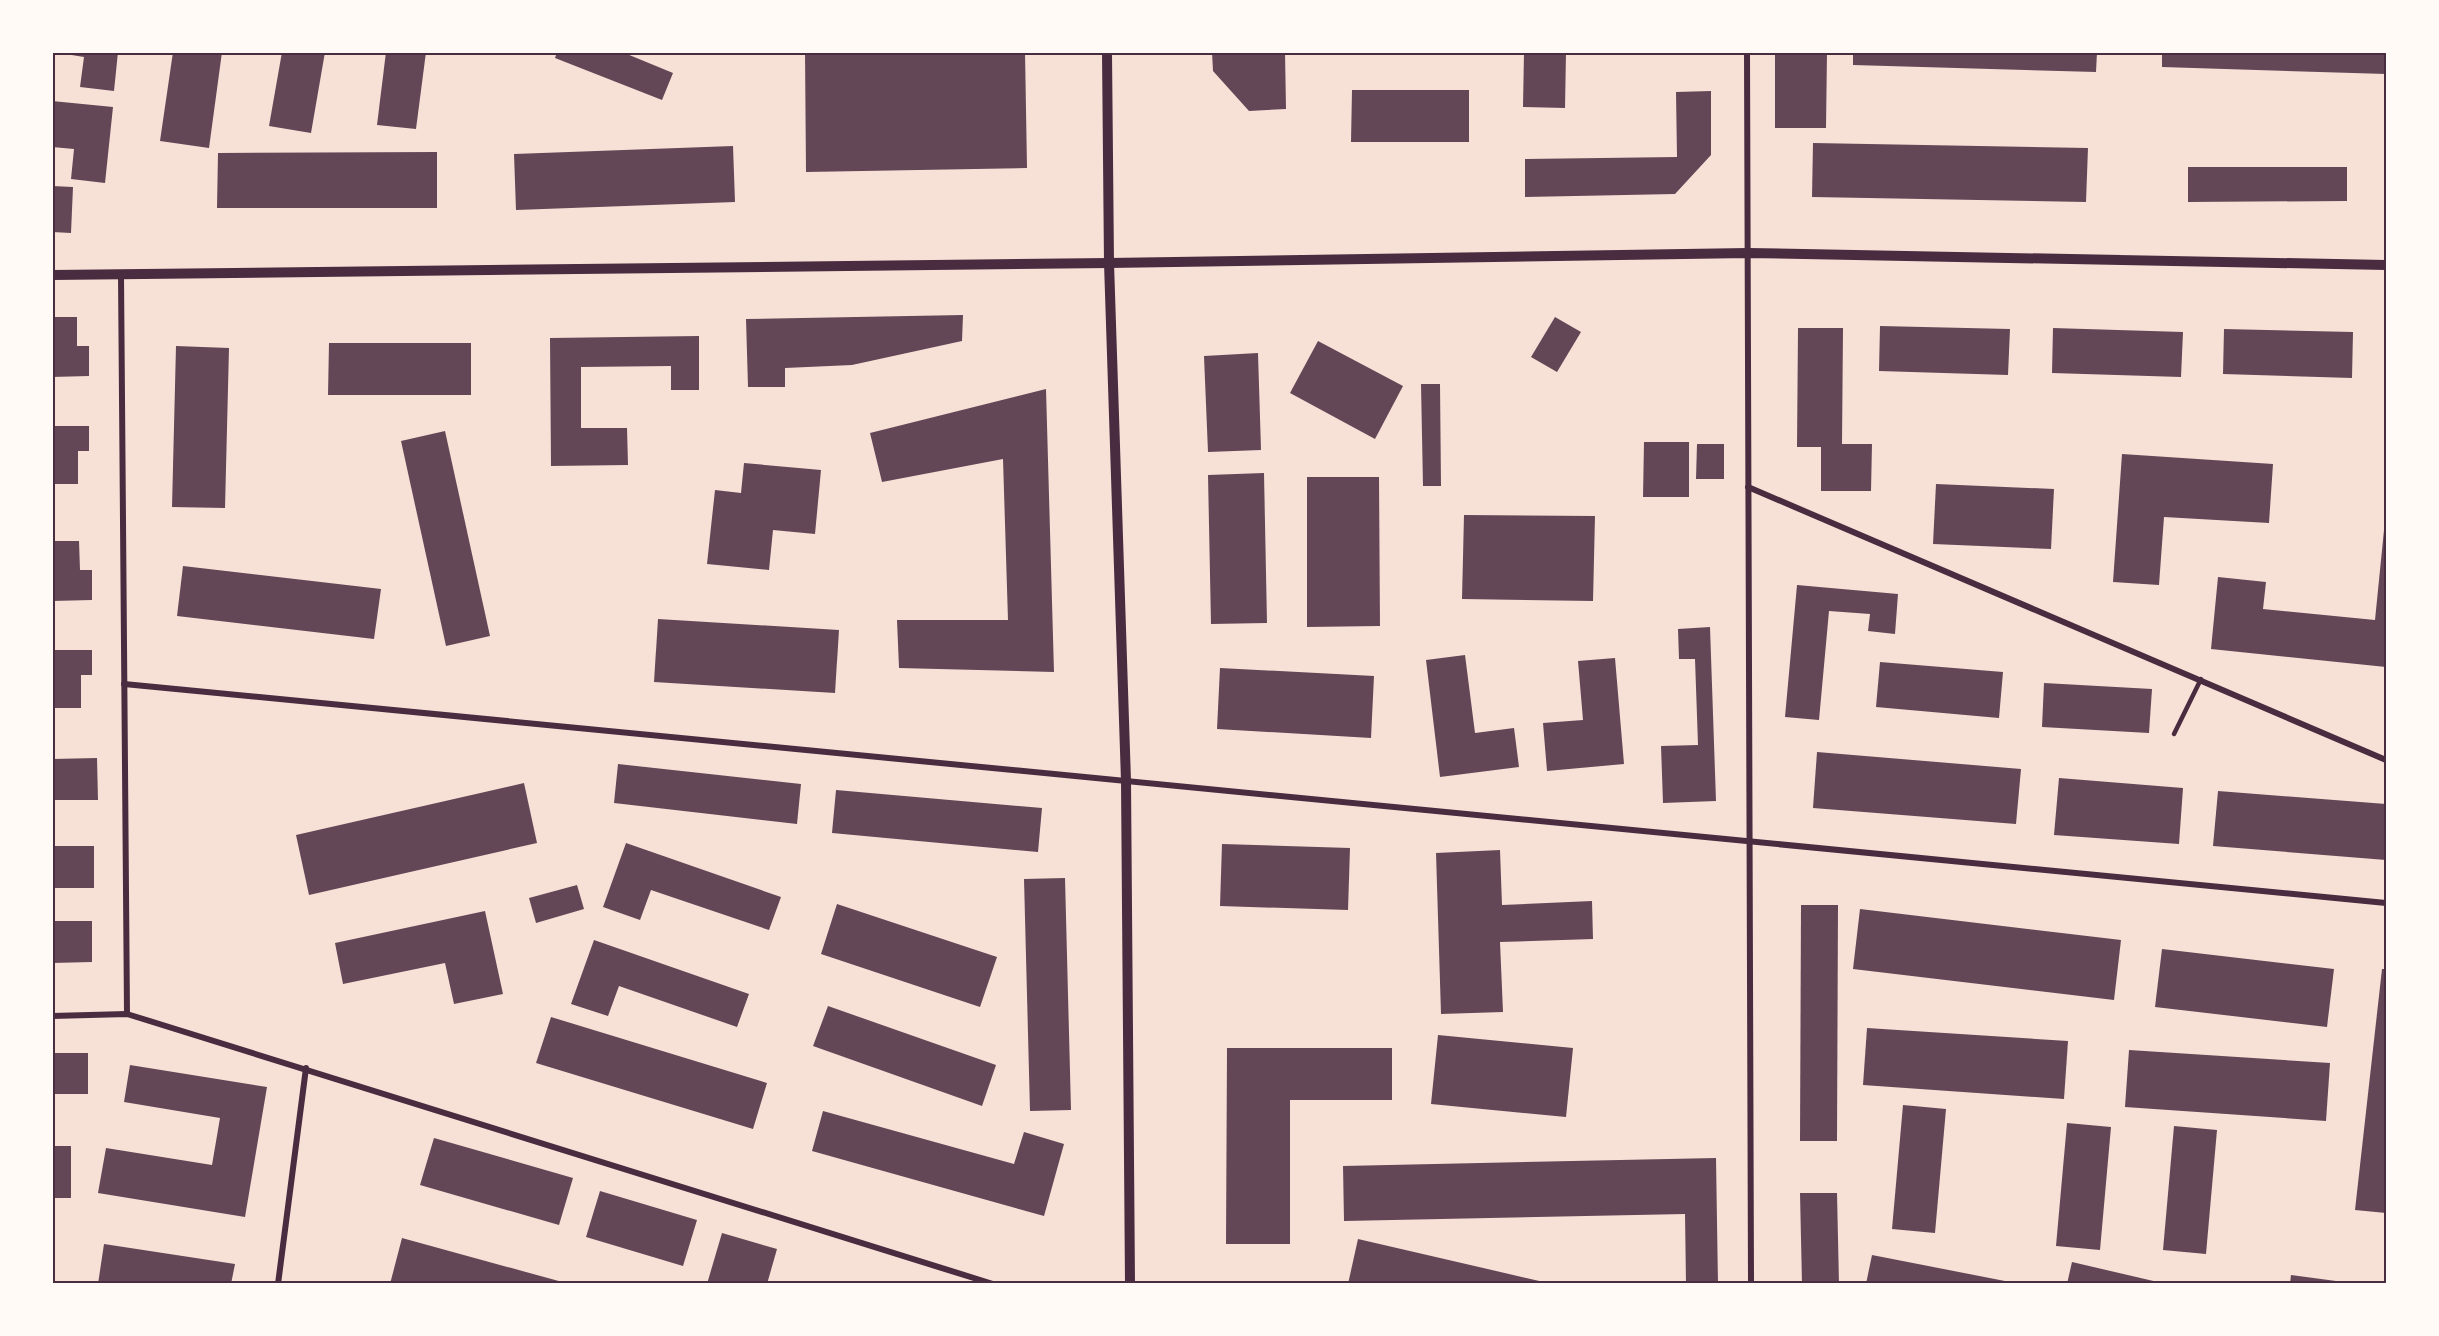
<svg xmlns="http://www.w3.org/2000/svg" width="2439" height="1336" font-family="'Alegreya Sans',sans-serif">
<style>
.building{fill:#644757}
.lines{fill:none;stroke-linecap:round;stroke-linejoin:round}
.service{stroke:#4a2c40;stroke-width:4.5}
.minor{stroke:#4a2c40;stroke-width:6}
.tertiary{stroke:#4a2c40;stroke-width:10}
.neatline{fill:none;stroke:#4a2c40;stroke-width:2}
</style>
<rect width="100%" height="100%" fill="#f7e1d7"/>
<g class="building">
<polygon points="53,52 118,52 114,91 80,87 84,57"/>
<polygon points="173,52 222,52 209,148 160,141"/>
<polygon points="282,52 325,52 311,133 269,126"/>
<polygon points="386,52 426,52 416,129 377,125"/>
<polygon points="557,52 622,52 673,73 662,100 555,58"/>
<polygon points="805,52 1025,52 1027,168 806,172"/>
<polygon points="1212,52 1285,52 1286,109 1249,111 1213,71"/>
<polygon points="1524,52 1566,52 1565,108 1523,107"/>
<polygon points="1775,52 1827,52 1826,128 1775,128"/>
<polygon points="1853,52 2097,52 2096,72 1853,65"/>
<polygon points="2162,52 2386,52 2386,74 2162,67"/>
<polygon points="1352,90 1469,90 1469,142 1351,142"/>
<polygon points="1711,91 1711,155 1675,194 1525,197 1525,159 1677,157 1676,92"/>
<polygon points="52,101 113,107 105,183 71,179 74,149 52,147"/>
<polygon points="1813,143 2088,148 2086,202 1812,197"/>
<polygon points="733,146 735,202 516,210 514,154"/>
<polygon points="437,152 437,208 217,208 218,153"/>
<polygon points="2188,167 2347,167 2347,201 2188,202"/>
<polygon points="52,186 73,187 71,233 52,232"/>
<polygon points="963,315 962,341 852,365 785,368 785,387 748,387 746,319"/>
<polygon points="52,317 77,317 77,346 89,346 89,376 52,377"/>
<polygon points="1555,317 1581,332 1557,372 1531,357"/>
<polygon points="1880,326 2010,329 2008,375 1879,371"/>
<polygon points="1798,328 1843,328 1842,444 1872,444 1871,491 1821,491 1821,447 1797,447"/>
<polygon points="2053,328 2183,332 2181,377 2052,373"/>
<polygon points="2224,329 2353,332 2352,378 2223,374"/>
<polygon points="699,336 699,390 671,390 671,366 581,367 581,428 627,428 628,465 551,466 550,338"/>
<polygon points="1318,341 1403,386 1375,439 1290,393"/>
<polygon points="329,343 471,343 471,395 328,395"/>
<polygon points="176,346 229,348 225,508 172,507"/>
<polygon points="1258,353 1261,450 1208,452 1204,356"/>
<polygon points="1421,384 1440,384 1441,486 1423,486"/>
<polygon points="1046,389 1054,672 899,668 897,620 1008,620 1003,459 882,482 870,433"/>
<polygon points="52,426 89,426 89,451 78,451 78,484 52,484"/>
<polygon points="445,431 490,636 446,646 401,441"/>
<polygon points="1644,442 1689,442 1689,497 1643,497"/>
<polygon points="1697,444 1724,444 1724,479 1696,479"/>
<polygon points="2122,454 2273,464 2269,523 2164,517 2159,585 2113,582"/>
<polygon points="744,463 821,470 815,534 773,530 769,570 707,564 715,490 741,493"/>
<polygon points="1264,473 1267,623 1211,624 1208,475"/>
<polygon points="1307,477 1379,477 1380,626 1307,627"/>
<polygon points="1936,484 2054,489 2051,549 1933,544"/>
<polygon points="1464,515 1595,516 1593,601 1462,599"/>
<polygon points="2385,520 2386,667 2211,649 2218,577 2266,582 2263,609 2375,620"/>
<polygon points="52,541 79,541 80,570 92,570 92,600 52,601"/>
<polygon points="183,566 381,589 374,639 177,616"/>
<polygon points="1797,585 1898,594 1895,634 1868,631 1870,614 1829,611 1819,720 1785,717"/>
<polygon points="658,619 839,630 835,693 654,682"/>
<polygon points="1710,627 1716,801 1663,803 1661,746 1698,745 1695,659 1679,659 1678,629"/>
<polygon points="52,650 92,650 92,675 81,675 81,708 52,708"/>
<polygon points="1465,655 1475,733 1514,728 1519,767 1440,777 1426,660"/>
<polygon points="1615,658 1624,764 1547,771 1543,723 1583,720 1578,661"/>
<polygon points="1880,662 2003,672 1999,718 1876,707"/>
<polygon points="1220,668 1374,676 1371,738 1217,729"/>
<polygon points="2044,683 2152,689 2149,733 2042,727"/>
<polygon points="1817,752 2021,769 2016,824 1813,808"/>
<polygon points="97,758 98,800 52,800 52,759"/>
<polygon points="618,764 801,784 797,824 614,803"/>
<polygon points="2059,778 2183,788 2179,844 2054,835"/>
<polygon points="524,783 537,843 309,895 296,835"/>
<polygon points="836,790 1042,808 1038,852 832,833"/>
<polygon points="2218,791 2386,804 2386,860 2213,846"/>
<polygon points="626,843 781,897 769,930 651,890 640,920 603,907"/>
<polygon points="1222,844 1350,848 1348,910 1220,906"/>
<rect x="52" y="846" width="42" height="42"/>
<polygon points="1500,850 1502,905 1592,901 1593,939 1500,942 1503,1012 1441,1014 1436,853"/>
<polygon points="1065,878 1071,1110 1030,1111 1024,879"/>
<polygon points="577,885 584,909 536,923 529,898"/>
<polygon points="837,904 997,957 980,1007 821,954"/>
<polygon points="1801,905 1838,905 1837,1141 1800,1141"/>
<polygon points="1860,909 2121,940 2114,1000 1853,969"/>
<polygon points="485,911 503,994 454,1004 445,963 343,984 335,943"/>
<polygon points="52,921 92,921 92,962 52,963"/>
<polygon points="594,940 749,994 737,1027 619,986 608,1016 571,1004"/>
<polygon points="2162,949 2334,969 2327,1027 2155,1007"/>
<polygon points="2382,969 2386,969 2386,1213 2355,1210"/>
<polygon points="828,1006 996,1065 982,1106 813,1046"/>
<polygon points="551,1017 767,1083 753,1129 536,1063"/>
<polygon points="1867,1028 2068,1041 2064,1099 1863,1085"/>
<polygon points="1438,1035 1573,1048 1566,1117 1431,1104"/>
<polygon points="1227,1048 1392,1048 1392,1100 1290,1100 1290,1244 1226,1244"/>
<polygon points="2129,1050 2330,1063 2326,1121 2125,1107"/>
<rect x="52" y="1053" width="36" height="41"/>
<polygon points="130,1065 267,1087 245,1217 98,1193 106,1148 212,1165 220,1118 124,1102"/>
<polygon points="1903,1105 1946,1109 1935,1233 1892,1229"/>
<polygon points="823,1111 1014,1164 1024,1132 1064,1144 1044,1216 812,1151"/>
<polygon points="2067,1123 2111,1127 2100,1250 2056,1246"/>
<polygon points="2174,1126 2217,1130 2206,1254 2163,1250"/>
<polygon points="434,1138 573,1178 559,1225 420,1185"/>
<rect x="52" y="1146" width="19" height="52"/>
<polygon points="1716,1158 1718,1284 1686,1284 1685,1214 1344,1221 1343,1166"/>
<polygon points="600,1191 697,1220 683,1266 586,1237"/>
<polygon points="1800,1193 1837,1193 1839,1284 1802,1284"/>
<polygon points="722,1233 777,1249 767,1284 707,1284"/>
<polygon points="402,1238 566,1283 566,1284 390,1284"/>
<polygon points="1358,1239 1548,1283 1548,1284 1348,1284"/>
<polygon points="104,1244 235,1264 231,1284 98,1284"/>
<polygon points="1872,1255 2010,1282 2010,1284 1866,1284"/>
<polygon points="2072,1262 2162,1283 2162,1284 2067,1284"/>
<polygon points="2291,1275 2336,1281 2336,1284 2290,1284"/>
</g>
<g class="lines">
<polyline class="service" points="2174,734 2201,679"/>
<g class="minor">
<polyline points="1747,52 1751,1284"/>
<polyline points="121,275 127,1014"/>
<polyline points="1748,487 2386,760"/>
<polyline points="124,684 2386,903"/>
<polyline points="52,1016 127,1014 993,1284"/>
<polyline points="278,1284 306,1068"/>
</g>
<g class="tertiary">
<polyline points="1107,52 1109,263 1126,781 1130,1284"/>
<polyline points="52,275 1109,263 1748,253 2386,265"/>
</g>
</g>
<rect width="2439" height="1336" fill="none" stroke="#fffaf5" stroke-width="108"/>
<rect x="54" y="54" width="2331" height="1228" class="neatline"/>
</svg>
